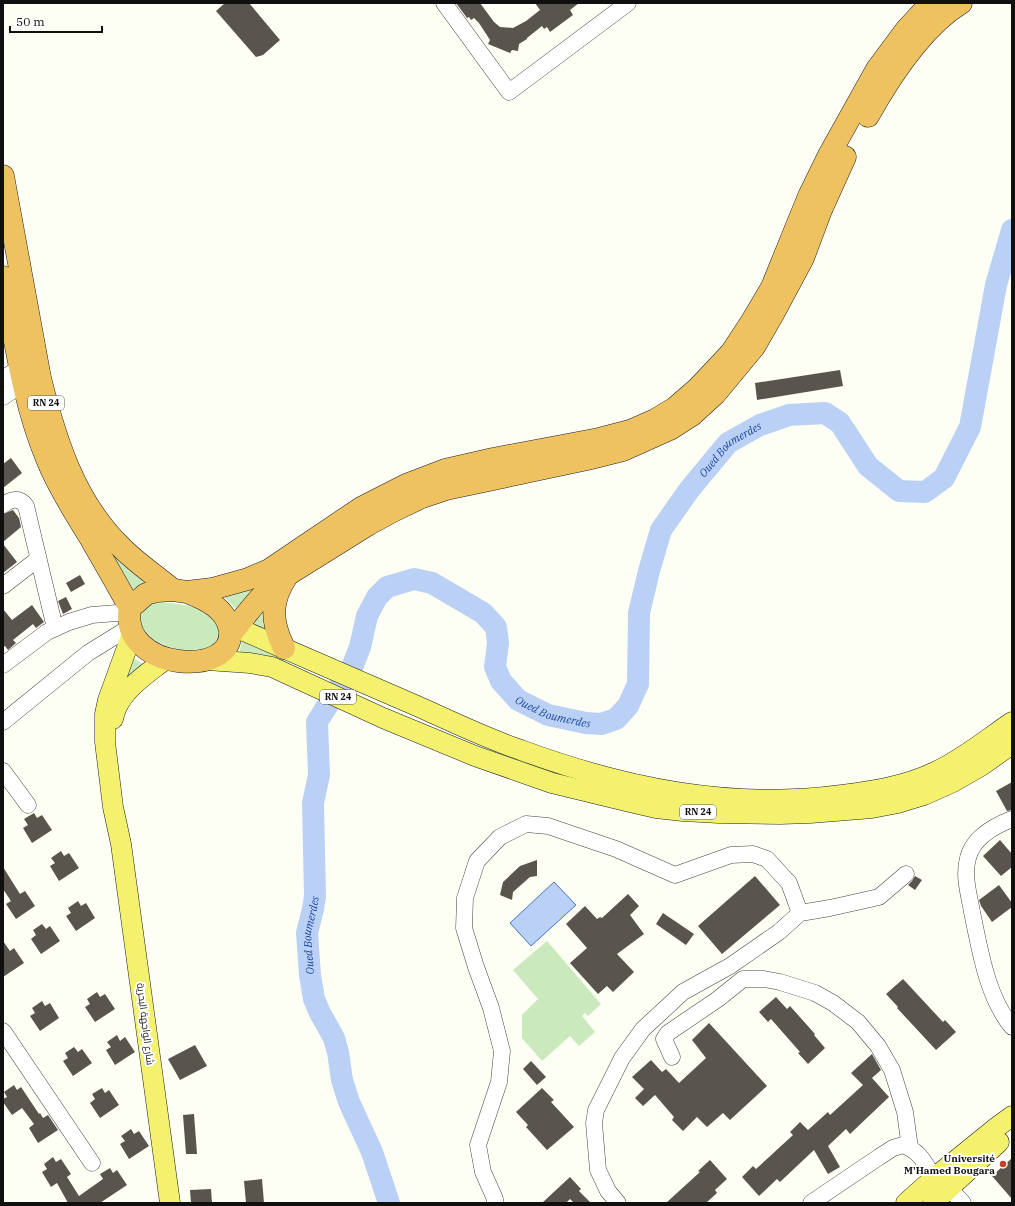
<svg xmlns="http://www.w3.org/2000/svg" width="1015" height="1206" font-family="'IBM Plex Serif',Cairo,serif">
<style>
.green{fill:#cae9bd}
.water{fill:#bad1f5;stroke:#4375c9}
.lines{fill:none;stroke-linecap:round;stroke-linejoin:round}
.river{stroke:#bad1f5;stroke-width:22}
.building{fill:#59544d}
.minor-casing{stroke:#434343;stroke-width:17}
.major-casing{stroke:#212121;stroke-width:21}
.highway-casing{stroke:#212121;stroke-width:23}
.minor{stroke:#fff;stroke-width:16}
.major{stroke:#f4f16e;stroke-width:20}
.highway{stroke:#efc261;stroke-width:22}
.poi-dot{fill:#bd452b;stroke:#fff;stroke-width:1.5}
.labels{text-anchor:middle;stroke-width:4;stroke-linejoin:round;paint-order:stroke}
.shield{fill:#fff;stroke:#585858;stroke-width:1}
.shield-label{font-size:9px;font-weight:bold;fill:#101010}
.street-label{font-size:10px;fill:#101010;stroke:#fff}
.poi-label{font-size:10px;font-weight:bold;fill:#101010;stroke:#fff;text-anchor:end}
.water-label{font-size:11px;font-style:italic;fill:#1c489f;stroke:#fff}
</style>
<rect width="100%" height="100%" fill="#fefff4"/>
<g class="green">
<polygon points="110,549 150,580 129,591 124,576"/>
<polygon points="266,581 238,611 222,595"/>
<polygon points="273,590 272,637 246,621"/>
<path d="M158 602C176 603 224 607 219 634 218 640 216 647 210 649 187 657 158 645 140 631L139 615 148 604Z"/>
<polygon points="243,636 290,664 270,659 239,654"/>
<polygon points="129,656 145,665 134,676 118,682"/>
<polygon points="547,941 601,1004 588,1016 585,1013 582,1016 595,1032 579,1046 570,1036 542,1061 522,1038 522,1015 538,999 513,970"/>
</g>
<polygon class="water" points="554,882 576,905 531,946 510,923"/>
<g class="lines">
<path class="river" id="s1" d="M389 1203 372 1152 349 1102 342 1080 338 1052 334 1038 320 1013 314 999 310 975 307 933 313 909 315 896 313 803 319 775 317 722 353 665 360 647 367 616 377 597 387 587 414 579 432 583 483 613 496 627 498 643 495 667 501 681 518 700 548 715 586 723 601 724 616 719 628 706 638 684 639 613 649 571 661 530 689 490 728 443 760 425 789 415 825 413 840 423 868 466 899 491 925 492 944 478 970 427 996 285 1012 230"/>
</g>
<g class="building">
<polygon points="225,3 249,3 280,40 263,55 256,57 216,11"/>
<polygon points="456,3 480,3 494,22 500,27 513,28 526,21 540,10 535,3 579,3 570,10 573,15 550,32 547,27 544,29 542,26 527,38 527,39 519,44 518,51 512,50 510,53 488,44 490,40 479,23 474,18 471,20 469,17 467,18"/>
<polygon points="840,370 843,386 757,400 755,383"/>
<polygon points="11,458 22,473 3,488 3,464"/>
<polygon points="13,510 19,518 21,527 3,542 3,514"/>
<polygon points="3,544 17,562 3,573"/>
<polygon points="80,575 85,584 71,592 66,583"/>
<polygon points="66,597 72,609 63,614 58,601"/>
<polygon points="32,605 44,622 36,628 33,624 13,640 16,643 8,650 5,646 3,647 3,609 12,620"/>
<polygon points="1012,782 1012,810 1007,811 996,791"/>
<polygon points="34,813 37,818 42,815 52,830 32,843 23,828 28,825 24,819"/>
<polygon points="1000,840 1012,854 1012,867 1001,876 983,856"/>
<polygon points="61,851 64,856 69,853 79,868 59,881 50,866 55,863 51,858"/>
<polygon points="537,860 537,876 530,877 513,892 512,900 500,895 503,882 520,866"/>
<polygon points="3,867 20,894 25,891 35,906 16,919 6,904 11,901 3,889"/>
<polygon points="755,876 780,905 722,954 698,926"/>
<polygon points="915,876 922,880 915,890 908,885 912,881"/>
<polygon points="999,885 1012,903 1012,907 992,922 981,906 979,900"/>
<polygon points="628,894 639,906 630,915 644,934 617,954 634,972 613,992 607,986 598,994 570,963 587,948 566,924 585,906 597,919 600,917 602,918"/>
<polygon points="78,901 81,906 86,903 95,918 76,931 66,916 71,913 68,908"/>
<polygon points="663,913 694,934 686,945 656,924"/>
<polygon points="42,924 46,929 50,926 60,941 41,954 31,939 36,935 33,930"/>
<polygon points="3,941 10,951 14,948 24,963 3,977"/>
<polygon points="903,979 943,1022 945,1020 956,1032 936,1050 897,1008 898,1007 886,994"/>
<polygon points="97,992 100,997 105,994 115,1009 95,1022 85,1007 90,1004 87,999"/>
<polygon points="776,997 787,1009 790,1006 815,1034 814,1035 825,1048 808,1064 798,1053 800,1052 771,1019 768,1022 759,1012"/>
<polygon points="42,1001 45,1006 50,1003 59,1018 40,1031 30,1016 35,1013 32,1008"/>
<polygon points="709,1023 767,1086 730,1120 723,1113 707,1127 697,1117 683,1131 672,1120 674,1117 655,1095 643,1106 635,1098 644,1089 632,1077 651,1060 662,1072 666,1069 679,1083 706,1058 692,1040"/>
<polygon points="117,1035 120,1041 125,1037 135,1052 115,1065 106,1050 111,1047 107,1042"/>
<polygon points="195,1045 207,1066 180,1080 168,1059"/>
<polygon points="74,1047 78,1052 82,1049 92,1063 73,1076 63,1061 68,1058 65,1053"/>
<polygon points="872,1054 881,1070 872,1078 889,1097 850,1134 846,1129 828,1146 840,1167 828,1174 814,1150 780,1182 777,1179 759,1196 742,1177 753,1166 756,1169 793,1135 790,1132 800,1122 808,1130 828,1112 830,1115 863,1085 851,1073"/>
<polygon points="531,1061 546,1077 537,1085 523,1069"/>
<polygon points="14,1085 17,1090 21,1087 39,1114 40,1113 43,1118 48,1115 58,1130 38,1143 29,1128 34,1124 22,1108 12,1115 3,1102 3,1099 7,1097 4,1092"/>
<polygon points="102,1088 105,1093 109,1090 119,1105 100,1118 90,1103 95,1099 92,1094"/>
<polygon points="542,1088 554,1100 551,1102 574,1127 547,1150 526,1127 528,1125 516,1112"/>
<polygon points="194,1114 197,1154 186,1154 183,1115"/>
<polygon points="131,1129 134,1134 139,1131 149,1146 129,1159 120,1144 125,1141 121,1136"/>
<polygon points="53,1157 56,1162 61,1159 71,1174 67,1177 79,1196 103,1179 100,1174 110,1168 113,1173 117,1170 127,1185 100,1203 68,1203 57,1183 51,1187 42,1172 47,1169 44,1164"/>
<polygon points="1012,1158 1012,1199 992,1176"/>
<polygon points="710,1160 727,1179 715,1190 717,1193 706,1203 666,1203 700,1172 698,1171"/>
<polygon points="570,1177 581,1189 579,1191 591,1203 574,1203 570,1199 566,1203 542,1203"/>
<polygon points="262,1179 264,1203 246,1203 244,1181"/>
<polygon points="211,1189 212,1203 191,1203 190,1190"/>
</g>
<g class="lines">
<g class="minor-casing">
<g id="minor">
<polyline points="444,3 509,92 628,3"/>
<polyline points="3,379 20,367"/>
<polyline points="3,397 24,383"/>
<path d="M3 505C11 499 19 497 26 506L55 628"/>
<polyline points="3,586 38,559"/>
<polyline points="3,665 47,632 69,622 92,615 129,612"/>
<polyline points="3,722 88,653 130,627"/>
<polyline points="3,771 28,805"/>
<path d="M1012 819C994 826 973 837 968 858 963 876 969 894 972 912 980 950 987 997 1012 1027"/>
<polyline points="3,1031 92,1163"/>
<polyline points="672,1057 664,1039 668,1033 718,999 743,979 764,979 780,982 815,993 833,1003 858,1022 878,1046 892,1070 905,1112 910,1148"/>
<polyline points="949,1188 963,1203"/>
<polyline points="495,1203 495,1199 483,1172 478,1145 499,1082 502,1051 491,1008 476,967 464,928 465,898 477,861 500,837 526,824 548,826 616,849 675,875 731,855 753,854 767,859 789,883 800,913"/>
<polyline points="618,1203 608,1191 598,1170 594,1123 596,1110 622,1058 643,1029 683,992 730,966 779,932 800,913 830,908 879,897 906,874"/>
<path d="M811 1203 879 1157 893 1148 903 1145C921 1152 924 1162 934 1178"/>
</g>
</g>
<g class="major-casing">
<g id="major">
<path d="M228 624C291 651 354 679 417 706 451 721 485 738 521 750 624 788 731 810 842 795 873 791 906 786 935 772 963 759 987 739 1012 722"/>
<polyline points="132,634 108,700 105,714 105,742 113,807 121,844 170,1203"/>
<polyline points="207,660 250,663 272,667 383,718 475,756 552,783 626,801 656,808 683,811 719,813 780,814 810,813 872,808 898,803 924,795 953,782 981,766 1012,744"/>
<path d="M113 719C118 691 146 675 167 658"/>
<polyline points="906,1203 934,1178 997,1127 1012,1116"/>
<polyline points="933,1203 999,1142"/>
</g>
</g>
<g class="highway-casing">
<g id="highway">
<path d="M868 116C890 77 922 27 961 3"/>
<path d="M3 176 40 378C55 439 74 500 119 545 135 562 155 575 173 590"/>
<path d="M3 277C15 338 23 402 47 459 59 488 75 513 91 539 104 562 117 584 130 608"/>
<path d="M187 592C205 599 226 608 230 630 237 679 118 671 130 608L146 594 157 591 173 590 187 592 212 589 248 579 269 570 361 508 406 485 445 470 493 459 599 439 630 431 655 420 675 408 698 388 731 353 752 321 772 287 809 196 829 155 877 69 906 30 931 3"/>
<path d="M230 635C245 616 258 598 276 582L369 524 393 511 422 497 446 489 587 459 623 450 670 429 692 415 715 394 754 347 773 314 803 258 821 210 845 157"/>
<path d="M284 648C271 622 270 601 287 576"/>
</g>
</g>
<use href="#minor" class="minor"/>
<use href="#major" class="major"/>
<use href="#highway" class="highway"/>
</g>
<circle class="poi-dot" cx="1003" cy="1164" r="4"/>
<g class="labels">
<g class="shield">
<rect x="28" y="396" width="36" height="14" rx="3"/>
<rect x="320" y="690" width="36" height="14" rx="3"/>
<rect x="680" y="805" width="36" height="14" rx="3"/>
</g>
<g class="shield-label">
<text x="46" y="406">RN 24</text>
<text x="338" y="700">RN 24</text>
<text x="698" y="815">RN 24</text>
</g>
<g class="street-label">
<text transform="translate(146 1024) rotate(83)" y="4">شارع الواجهة البحرية</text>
</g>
<g class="poi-label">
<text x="995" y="1162">Université<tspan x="995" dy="12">M'Hamed Bougara</tspan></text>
</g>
<g class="water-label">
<text dy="4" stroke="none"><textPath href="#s1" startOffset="1267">Oued Boumerdes</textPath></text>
<text dy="4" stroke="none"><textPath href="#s1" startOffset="895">Oued Boumerdes</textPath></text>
<text dy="4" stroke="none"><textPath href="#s1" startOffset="283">Oued Boumerdes</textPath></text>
</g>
</g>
<rect width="1015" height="1206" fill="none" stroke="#101010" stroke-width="8"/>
<path d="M10 26v6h92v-6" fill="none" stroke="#101010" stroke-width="2"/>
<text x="16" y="26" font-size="12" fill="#101010" stroke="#ffffff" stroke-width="3" paint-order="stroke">50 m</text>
</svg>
